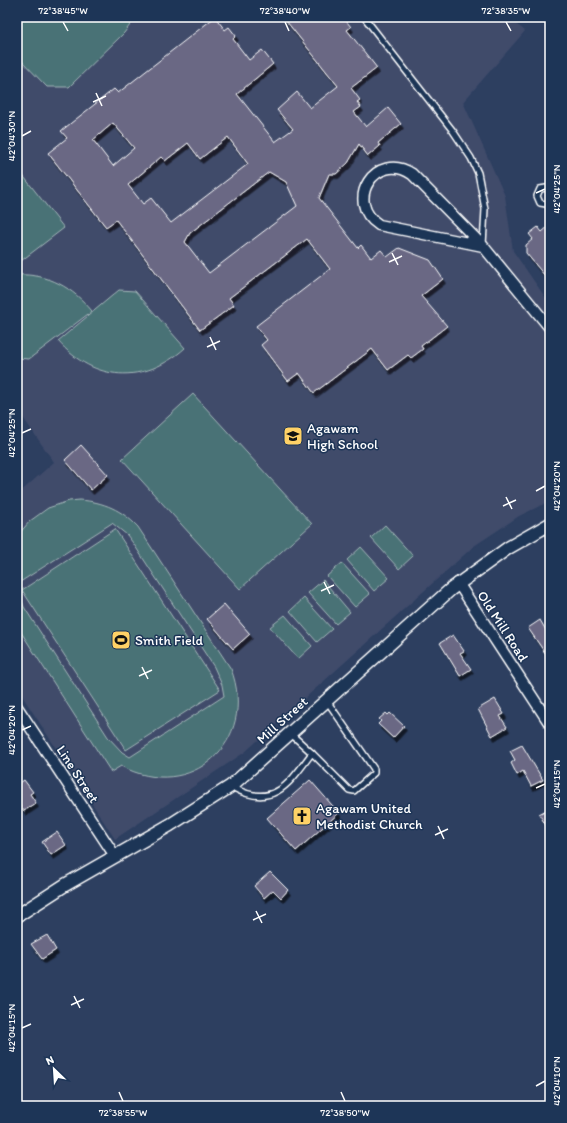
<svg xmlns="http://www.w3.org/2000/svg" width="567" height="1123" font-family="Itim,sans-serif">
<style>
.built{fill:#404b6b}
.green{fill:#4a7276;stroke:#a4b8ba;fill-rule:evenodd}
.building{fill:#6b6784;stroke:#fff;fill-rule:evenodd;filter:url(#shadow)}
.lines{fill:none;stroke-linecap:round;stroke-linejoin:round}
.service-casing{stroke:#fff;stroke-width:8}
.minor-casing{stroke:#fff;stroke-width:13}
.tertiary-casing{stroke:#fff;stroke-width:15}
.service{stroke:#1d3557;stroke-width:5}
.minor{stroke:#1d3557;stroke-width:10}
.tertiary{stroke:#1d3557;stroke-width:12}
.ticks{fill:none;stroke:#fff;stroke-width:1.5}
.labels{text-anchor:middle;stroke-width:3;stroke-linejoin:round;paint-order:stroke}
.poi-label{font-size:14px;fill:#fff;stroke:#1d3557;text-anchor:start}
.street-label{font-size:14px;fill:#fff;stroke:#1d3557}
.neatline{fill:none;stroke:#fff;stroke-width:1.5}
.ticks-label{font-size:10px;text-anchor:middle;fill:#fff}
</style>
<defs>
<filter id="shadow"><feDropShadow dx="2.5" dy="4.5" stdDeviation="0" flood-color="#0009"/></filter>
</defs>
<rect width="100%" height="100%" fill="#2d3f60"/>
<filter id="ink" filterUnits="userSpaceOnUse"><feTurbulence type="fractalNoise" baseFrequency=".025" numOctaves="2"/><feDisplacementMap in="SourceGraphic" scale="8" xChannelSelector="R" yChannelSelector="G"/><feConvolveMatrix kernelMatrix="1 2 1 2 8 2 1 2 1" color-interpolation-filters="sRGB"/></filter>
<g filter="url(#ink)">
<polygon class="built" points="17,17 507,17 525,31 463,102 505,196 513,251 550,304 550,501 519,516 474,546 245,752 115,839 17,688 17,495 54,462 17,409"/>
<g class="green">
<polygon points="17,17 136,17 124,33 69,87 47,87 17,56"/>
<polygon points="17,168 64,228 17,264"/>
<path d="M17 275C48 273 73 288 92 311L29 359 17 358Z"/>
<path d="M119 290 135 291 185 348C144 385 94 382 58 341Z"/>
<polygon points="193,394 312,524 240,589 122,459"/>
<path d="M80 500C104 502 122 510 138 527L231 669C259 742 190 803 121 766L111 772 17 626V536L30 521 48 508 69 501ZM112 523 127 535 133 543 214 667 222 685 224 696 130 757 122 752 108 737 24 607 17 584Z"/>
<polygon points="385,525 413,556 399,569 371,538"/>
<polygon points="115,529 220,690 126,750 22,590"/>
<polygon points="361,547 389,578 374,591 347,560"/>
<polygon points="342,563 370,594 355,607 327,576"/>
<polygon points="323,580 350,612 336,624 308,593"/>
<polygon points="304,598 332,629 317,642 290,611"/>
<polygon points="285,615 312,646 298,659 270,627"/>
</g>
<g class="building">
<path d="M215 17 225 30 229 27 236 36 233 39 249 60 262 50 273 64 237 94 275 142 293 129 277 110 297 92 310 108 338 86 283 17H335L338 21 343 17 351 27 347 30 377 68 351 88 360 100 357 102 361 107 354 112 366 127 388 108 401 124 378 143 380 146 368 156 359 144 348 163 336 174H329L319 198 358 248 361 245 371 258 381 250 387 257 399 248 430 260 443 279 421 296 447 326 421 346 423 349 411 358 408 355 388 370 372 349 314 393 299 373 288 381 261 345 267 340 256 326 330 269 307 239 229 298 234 305 200 330 116 220 106 227 48 153 67 138 61 131 114 89 118 93ZM113 123 134 148 113 166 93 140ZM228 137 248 164 171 223 151 198 143 204 128 185 161 157 165 161 188 143 200 159ZM269 172 286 182 297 206 209 273 185 242 190 233Z"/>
<polygon points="550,225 550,282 526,253 526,245 533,239 529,234 538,227 542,232"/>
<polygon points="81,445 108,475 91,490 65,460"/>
<polygon points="224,604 250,634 233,649 207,619"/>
<polygon points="540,620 550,637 550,660 528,628"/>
<polygon points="453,635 464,651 460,653 471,669 460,676 440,643"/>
<polygon points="495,699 504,714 500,716 507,727 492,736 478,709"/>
<polygon points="386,713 388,715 390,713 404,726 393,738 378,724 381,721 379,719"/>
<polygon points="522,745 543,780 531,786 523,771 517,775 511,763 515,760 510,751"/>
<polygon points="24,780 33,792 30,794 36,803 24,811 17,802 17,785"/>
<polygon points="310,780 339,813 296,851 267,818"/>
<polygon points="550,808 550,832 539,814"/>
<polygon points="57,832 66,845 51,855 42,842"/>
<polygon points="270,872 288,890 281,898 273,890 264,898 254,886"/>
<polygon points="47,935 56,950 42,959 31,944"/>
</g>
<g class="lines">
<g class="service-casing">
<g id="service">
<polyline points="364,17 453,131 471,158 478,173 485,209 483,245"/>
<polyline points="550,190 546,188 540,189 537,196 540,203 546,204 550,202"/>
<polyline points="291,734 312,753"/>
<path d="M232 787C273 810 289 784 312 753L349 790 354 791 374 773V769L327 701"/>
</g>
</g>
<g class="minor-casing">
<g id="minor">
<path d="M483 246 379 225C343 202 376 150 412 174L483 246 550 328"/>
<polyline points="458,583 550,724"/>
<polyline points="17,707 115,856"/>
</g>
</g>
<g class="tertiary-casing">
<polyline id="tertiary" points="17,916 65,885 170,825 231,786 450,590 508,548 550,524"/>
</g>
<use href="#service" class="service"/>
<use href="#minor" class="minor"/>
<use href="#tertiary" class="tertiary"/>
</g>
</g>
<path class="ticks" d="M63 22 68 31M285 22 289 31M506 22 511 31M96 93 102 106M93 102 106 96M22 136 31 131M536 193 545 189M392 253 398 265M389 262 402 256M210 337 216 350M207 347 220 341M22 433 31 429M536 491 545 486M506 497 512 509M503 506 516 500M324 582 330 594M321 591 334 585M142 667 148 679M139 676 152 670M22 730 31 726M536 788 545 784M438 826 444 839M435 835 448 829M256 911 262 923M253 920 266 914M74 996 80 1008M71 1005 84 999M22 1028 31 1024M536 1086 545 1081M119 1092 123 1101M341 1092 345 1101"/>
<defs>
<g id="school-square" transform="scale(1)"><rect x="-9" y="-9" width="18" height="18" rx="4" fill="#ffd166" stroke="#1d3557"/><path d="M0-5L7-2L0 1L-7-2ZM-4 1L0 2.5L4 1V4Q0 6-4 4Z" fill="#111"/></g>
<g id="stadium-square" transform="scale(1)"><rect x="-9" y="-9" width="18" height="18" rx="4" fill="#ffd166" stroke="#1d3557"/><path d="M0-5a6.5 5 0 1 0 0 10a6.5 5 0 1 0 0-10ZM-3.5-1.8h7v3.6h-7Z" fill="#111"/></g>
<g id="church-square" transform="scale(1)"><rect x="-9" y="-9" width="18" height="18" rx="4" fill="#ffd166" stroke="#1d3557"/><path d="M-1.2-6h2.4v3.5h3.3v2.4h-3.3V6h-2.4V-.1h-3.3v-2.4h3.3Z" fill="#111"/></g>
</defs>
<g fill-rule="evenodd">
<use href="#school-square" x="293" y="436"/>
<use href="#stadium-square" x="121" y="640"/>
<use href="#church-square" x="302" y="816"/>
</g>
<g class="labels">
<g class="poi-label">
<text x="307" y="433">Agawam<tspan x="307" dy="16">High School</tspan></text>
<text x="135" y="645">Smith Field</text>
<text x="316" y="813">Agawam United<tspan x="316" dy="16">Methodist Church</tspan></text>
</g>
<g class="street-label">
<text transform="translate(503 626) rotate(57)" y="5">Old Mill Road</text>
<text transform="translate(282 720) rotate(-42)" y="5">Mill Street</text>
<text transform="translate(78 774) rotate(57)" y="5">Line Street</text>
</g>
</g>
<rect width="567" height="1123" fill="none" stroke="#1d3557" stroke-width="44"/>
<g transform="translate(54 1069) rotate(335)" stroke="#1d3557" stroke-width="3" paint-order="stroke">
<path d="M0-3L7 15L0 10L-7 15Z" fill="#ffffff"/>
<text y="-6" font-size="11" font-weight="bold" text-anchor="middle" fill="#ffffff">N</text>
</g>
<rect x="22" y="22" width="523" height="1079" class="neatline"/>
<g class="ticks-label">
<text x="63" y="14">72°38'45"W</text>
<text x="285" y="14">72°38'40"W</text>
<text x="506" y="14">72°38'35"W</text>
<text transform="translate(11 136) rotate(-90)" y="4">42°04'30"N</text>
<text transform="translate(556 189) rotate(-90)" y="4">42°04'25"N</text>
<text transform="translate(11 433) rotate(-90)" y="4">42°04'25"N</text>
<text transform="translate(556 486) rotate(-90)" y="4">42°04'20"N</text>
<text transform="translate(11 730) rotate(-90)" y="4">42°04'20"N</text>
<text transform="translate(556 784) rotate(-90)" y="4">42°04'15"N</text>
<text transform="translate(11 1028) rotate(-90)" y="4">42°04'15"N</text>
<text transform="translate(556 1081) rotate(-90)" y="4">42°04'10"N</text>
<text x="123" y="1116">72°38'55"W</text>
<text x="345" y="1116">72°38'50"W</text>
</g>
</svg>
